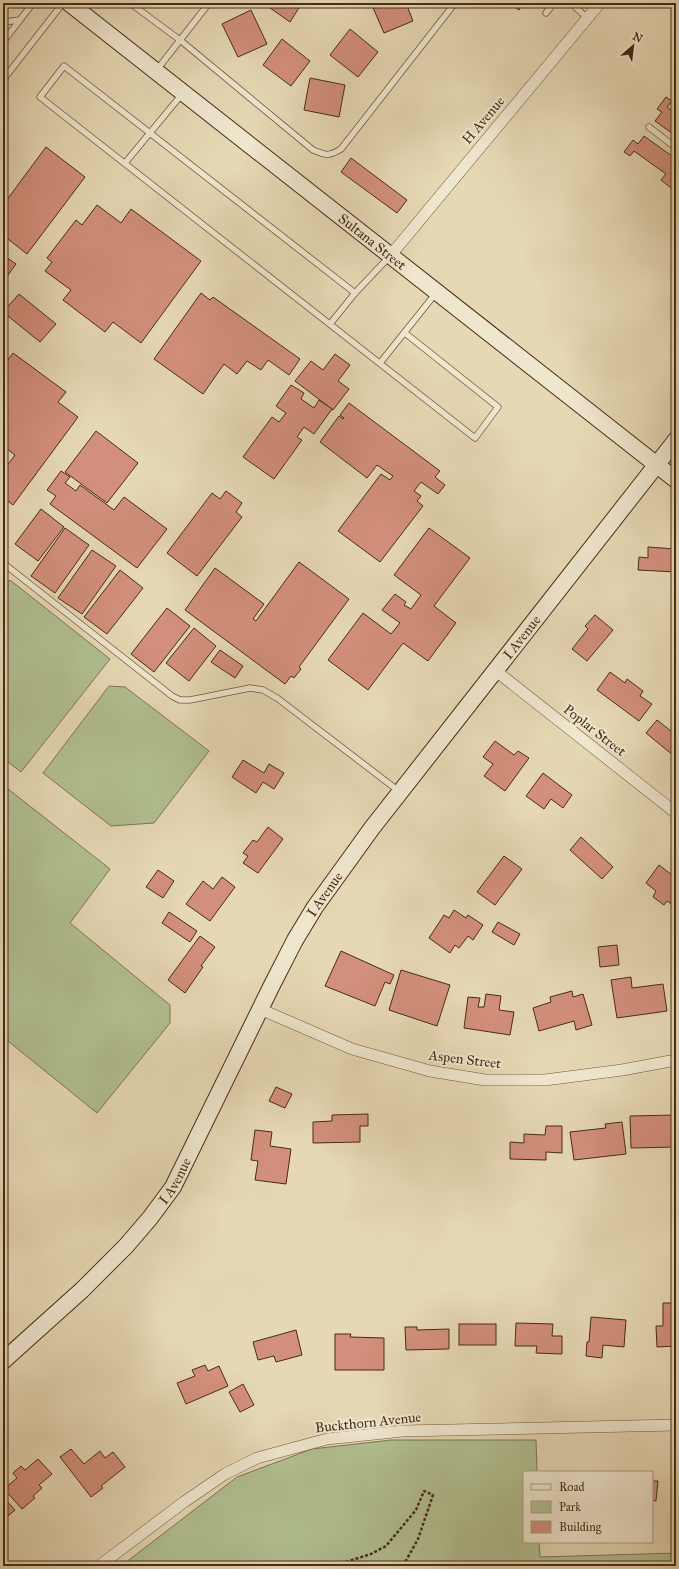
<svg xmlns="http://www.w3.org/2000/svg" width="679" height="1569" font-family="'IM FELL Great Primer',serif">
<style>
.green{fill:#b1bf90;stroke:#7d7454}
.building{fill:#d28f7b;stroke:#492a17}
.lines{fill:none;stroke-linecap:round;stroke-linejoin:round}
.lane-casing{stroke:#70563e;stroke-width:7}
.street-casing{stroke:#70563e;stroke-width:12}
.secondary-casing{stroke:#492a17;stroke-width:18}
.path{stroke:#492a17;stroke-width:2.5;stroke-dasharray:3 2;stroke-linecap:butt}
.lane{stroke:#efe6ce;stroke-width:5.5}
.street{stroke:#efe6ce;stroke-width:11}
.secondary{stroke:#efe6ce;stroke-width:16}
.labels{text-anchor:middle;stroke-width:4;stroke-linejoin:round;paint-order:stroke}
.street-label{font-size:14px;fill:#492a17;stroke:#efe6ce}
</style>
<rect width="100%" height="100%" fill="#e6d8b4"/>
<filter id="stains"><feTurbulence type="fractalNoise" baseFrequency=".005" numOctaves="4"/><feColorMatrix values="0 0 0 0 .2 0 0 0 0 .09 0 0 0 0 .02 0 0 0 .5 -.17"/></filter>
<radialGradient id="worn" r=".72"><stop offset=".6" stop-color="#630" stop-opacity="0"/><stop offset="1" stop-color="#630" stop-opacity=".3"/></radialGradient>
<g class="green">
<polygon points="10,580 110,659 21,772 3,758 3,589"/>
<polygon points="109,686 125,687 209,751 154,823 111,826 43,773"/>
<polygon points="3,785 110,869 70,923 170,1005 170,1023 97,1113 3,1037"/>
<polygon points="391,1440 536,1440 537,1472 524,1472 524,1542 539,1542 540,1557 676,1553 676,1566 121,1566 237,1477 312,1449"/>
</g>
<g class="building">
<polygon points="263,3 302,3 290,22"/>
<polygon points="371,3 406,3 413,21 384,33"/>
<polygon points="509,3 523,3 519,10"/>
<polygon points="251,10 267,44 238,57 222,24"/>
<polygon points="350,29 378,52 358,77 330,55"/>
<polygon points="282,39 310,61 291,86 263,65"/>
<polygon points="310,78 345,85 339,117 304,110"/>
<polygon points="666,97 672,101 667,107 676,114 676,136 655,121 662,112 657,109"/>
<polygon points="644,136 676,159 676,162 671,169 676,173 676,183 675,182 671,188 661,180 666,174 634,151 630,156 624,152 633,140 638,144"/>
<polygon points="46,147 85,177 27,254 3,235 3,205"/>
<polygon points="351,158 407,200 397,213 341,172"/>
<polygon points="97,205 121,223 131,209 201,261 141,343 113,322 105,332 63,300 71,290 45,271 52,262 47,258 76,220 82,225"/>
<polygon points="3,255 16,264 3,282"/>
<polygon points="201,293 210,300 213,297 300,359 289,375 268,360 261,370 247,361 237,374 224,364 203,394 154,359"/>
<polygon points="19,294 56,324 40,342 3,312"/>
<polygon points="13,353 66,392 58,402 78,417 13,505 3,497 3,471 15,455 3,446 3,358 7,361"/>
<polygon points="335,354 350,365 338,381 349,389 333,410 295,381 311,361 323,370"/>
<polygon points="291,385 304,393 301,399 314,408 319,400 332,409 314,434 304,427 297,437 302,440 274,479 243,457 272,417 279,422 286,413 276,406"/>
<polygon points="349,403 440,471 435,477 445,485 438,494 421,482 414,491 421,496 417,501 423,506 380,562 338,531 381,474 390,480 393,476 377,465 367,478 320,442 339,416 343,419 344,418 340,415"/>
<polygon points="96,431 138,463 107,503 65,472"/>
<polygon points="61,471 70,477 65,483 76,491 80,485 114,510 124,497 167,529 137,568 50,504 56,496 47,490"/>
<polygon points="226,491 242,503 236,512 242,517 197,576 167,553 212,493 220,499"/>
<polygon points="41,509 64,527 38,561 15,544"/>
<polygon points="65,528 89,545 55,593 31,576"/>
<polygon points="429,528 470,558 434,606 456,623 428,661 403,643 368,690 328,660 363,613 391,634 400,623 382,610 395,594 406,602 404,605 411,609 421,595 394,575"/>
<polygon points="648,547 676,549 676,572 638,570 639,557 648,558"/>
<polygon points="92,550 116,566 82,614 58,598"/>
<polygon points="299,562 349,599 299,667 301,669 294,678 291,676 285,684 185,610 215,568 264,604 253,619 256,621"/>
<polygon points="120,570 143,588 107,634 84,617"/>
<polygon points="167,608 190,626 154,672 131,654"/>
<polygon points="595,615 613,630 587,661 572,649 588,629 585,626"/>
<polygon points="194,628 216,646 189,681 166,663"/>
<polygon points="220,650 243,666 235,678 211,662"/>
<polygon points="610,672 625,683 627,679 643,691 640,696 652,704 639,721 597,690"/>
<polygon points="657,720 676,735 676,753 674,756 646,733"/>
<polygon points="495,741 514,755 518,751 529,758 505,791 484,776 493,764 483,757"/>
<polygon points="243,760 264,773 269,764 284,773 274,789 263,782 256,793 232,777"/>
<polygon points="543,773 572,795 563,808 551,799 544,809 526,796"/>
<polygon points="268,827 283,839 258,873 243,863 248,856 243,853 253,840 257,842"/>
<polygon points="581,837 613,867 602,879 570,850"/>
<polygon points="504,856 522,869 495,905 477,892"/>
<polygon points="659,865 676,878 676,907 667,901 664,905 653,897 656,891 646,883"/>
<polygon points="158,870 174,881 163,898 146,887"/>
<polygon points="222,877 235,887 210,921 186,904 203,881 213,889"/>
<polygon points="454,910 466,918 468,915 483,925 473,940 468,936 459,948 455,945 450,953 429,938 444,915 449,918"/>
<polygon points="169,912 197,931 190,942 162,923"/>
<polygon points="498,922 520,934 514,945 492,932"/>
<polygon points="200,936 215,947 201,966 203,967 185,993 168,980"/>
<polygon points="617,945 619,965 600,967 598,947"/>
<polygon points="341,951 394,975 390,984 385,982 375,1006 325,986"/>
<polygon points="401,970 450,985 437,1026 389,1010"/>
<polygon points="631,977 632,988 663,984 667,1011 617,1018 611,980"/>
<polygon points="572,991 573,997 583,994 592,1025 576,1030 574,1021 539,1031 533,1008 551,1002 550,997"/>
<polygon points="486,994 501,996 499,1010 514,1012 510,1035 464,1028 468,997 480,998 478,1007 484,1007"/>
<polygon points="276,1087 292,1094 285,1108 269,1101"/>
<polygon points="368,1114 368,1126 360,1126 360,1142 313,1143 313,1122 332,1121 332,1115"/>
<polygon points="676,1115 676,1147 631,1148 630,1116"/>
<polygon points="622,1122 626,1154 574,1160 570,1132 606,1128 605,1124"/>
<polygon points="546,1126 562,1126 562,1153 546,1152 546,1160 510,1159 510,1142 524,1143 524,1134 545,1135"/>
<polygon points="255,1130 272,1132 270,1146 291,1149 286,1184 255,1180 258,1161 251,1160"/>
<polygon points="663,1303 676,1303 676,1346 657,1347 656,1326 663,1326"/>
<polygon points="591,1317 626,1320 624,1347 603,1345 602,1358 586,1356 587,1342 589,1342"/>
<polygon points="516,1323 553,1324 552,1336 562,1336 562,1354 536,1353 537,1346 515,1346"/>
<rect x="459" y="1324" width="37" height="21"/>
<polygon points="405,1327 417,1327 417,1330 449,1329 449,1349 406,1350"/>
<polygon points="296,1330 302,1355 276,1362 274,1356 258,1360 253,1342"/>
<polygon points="335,1334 351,1334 350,1337 384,1338 384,1370 335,1370"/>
<polygon points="205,1365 208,1371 219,1366 228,1386 186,1404 177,1383 195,1376 192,1370"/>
<polygon points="243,1384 254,1405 240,1412 229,1392"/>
<polygon points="71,1449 84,1464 100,1451 105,1458 113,1452 125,1467 101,1486 103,1488 91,1497 60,1457"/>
<polygon points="38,1459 52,1474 39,1485 42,1488 33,1496 35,1498 22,1509 4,1489 17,1478 13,1473 21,1466 25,1470"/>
<polygon points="652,1481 658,1481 656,1501 652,1500"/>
<polygon points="3,1497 15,1510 3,1520"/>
</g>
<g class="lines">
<g class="lane-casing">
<g id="lane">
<path d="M130 3 180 40 313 150C326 155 328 157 341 149L455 3"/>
<polyline points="571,3 587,18"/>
<polyline points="546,13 554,3"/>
<polyline points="3,22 20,20"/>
<polyline points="3,42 33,3"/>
<polyline points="156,71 209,3"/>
<polyline points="3,80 63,3"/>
<polyline points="649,127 676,148"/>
<polyline points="125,163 183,93"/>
<polyline points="355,293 64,66 40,97 475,438 498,407 405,333"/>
<polyline points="330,324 355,293 390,256"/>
<polyline points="380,363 436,293"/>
<polyline points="3,563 172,696 180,700 190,700 250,688 263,690 277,698 400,792"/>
</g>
</g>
<g class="street-casing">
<g id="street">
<polyline points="390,256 600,3"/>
<polyline points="496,671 676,813"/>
<polyline points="260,1009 352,1049 430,1071 485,1080 545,1080 622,1070 676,1060"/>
<polyline points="99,1566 184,1502 225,1474 257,1458 327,1439 403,1431 676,1425"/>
</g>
</g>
<g class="secondary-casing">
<g id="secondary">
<path id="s1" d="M69 3 676 480"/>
<path id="s2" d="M3 1361 82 1290 126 1246 150 1218 173 1187 271 987 295 940 315 907 372 828 676 440"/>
</g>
</g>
<polyline class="path" points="346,1562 371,1554 386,1546 416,1510 424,1491 433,1495 418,1539 403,1566"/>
<use href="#lane" class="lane"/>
<use href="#street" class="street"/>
<use href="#secondary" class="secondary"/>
</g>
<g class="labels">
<g class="street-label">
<text transform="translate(483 120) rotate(-50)" y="5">H Avenue</text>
<text dy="5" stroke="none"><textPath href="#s1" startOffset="386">Sultana Street</textPath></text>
<text dy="5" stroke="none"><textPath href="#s2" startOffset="898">I Avenue</textPath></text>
<text transform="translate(595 730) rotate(38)" y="5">Poplar Street</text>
<text dy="5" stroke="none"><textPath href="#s2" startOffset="574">I Avenue</textPath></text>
<text transform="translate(465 1059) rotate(7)" y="5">Aspen Street</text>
<text dy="5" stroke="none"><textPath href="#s2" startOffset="250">I Avenue</textPath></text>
<text transform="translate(368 1422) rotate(-6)" y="5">Buckthorn Avenue</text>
</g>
</g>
<rect width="679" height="1569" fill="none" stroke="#e6d8b4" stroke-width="16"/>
<rect x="4" y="4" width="671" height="1561" fill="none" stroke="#492a17" stroke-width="2"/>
<rect x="8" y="8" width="663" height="1553" fill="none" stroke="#492a17"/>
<rect x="523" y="1471" width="130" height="72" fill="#efe6ce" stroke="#ad9b85"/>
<rect x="531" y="1484" width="20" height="6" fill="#efe6ce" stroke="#ad9b85"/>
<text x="559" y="1491" font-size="12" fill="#492a17">Road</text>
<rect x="531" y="1501" width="20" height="12" fill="#b1bf90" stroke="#ad9b85"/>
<text x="559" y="1511" font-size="12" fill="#492a17">Park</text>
<rect x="531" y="1521" width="20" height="12" fill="#d28f7b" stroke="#ad9b85"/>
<text x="559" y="1531" font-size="12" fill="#492a17">Building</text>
<g transform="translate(633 46) rotate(28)" stroke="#efe6ce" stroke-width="3" paint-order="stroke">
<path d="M0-3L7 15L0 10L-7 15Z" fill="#492a17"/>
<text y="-6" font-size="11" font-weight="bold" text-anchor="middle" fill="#492a17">N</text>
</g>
<rect width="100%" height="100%" filter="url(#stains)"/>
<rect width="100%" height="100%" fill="url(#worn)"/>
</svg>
